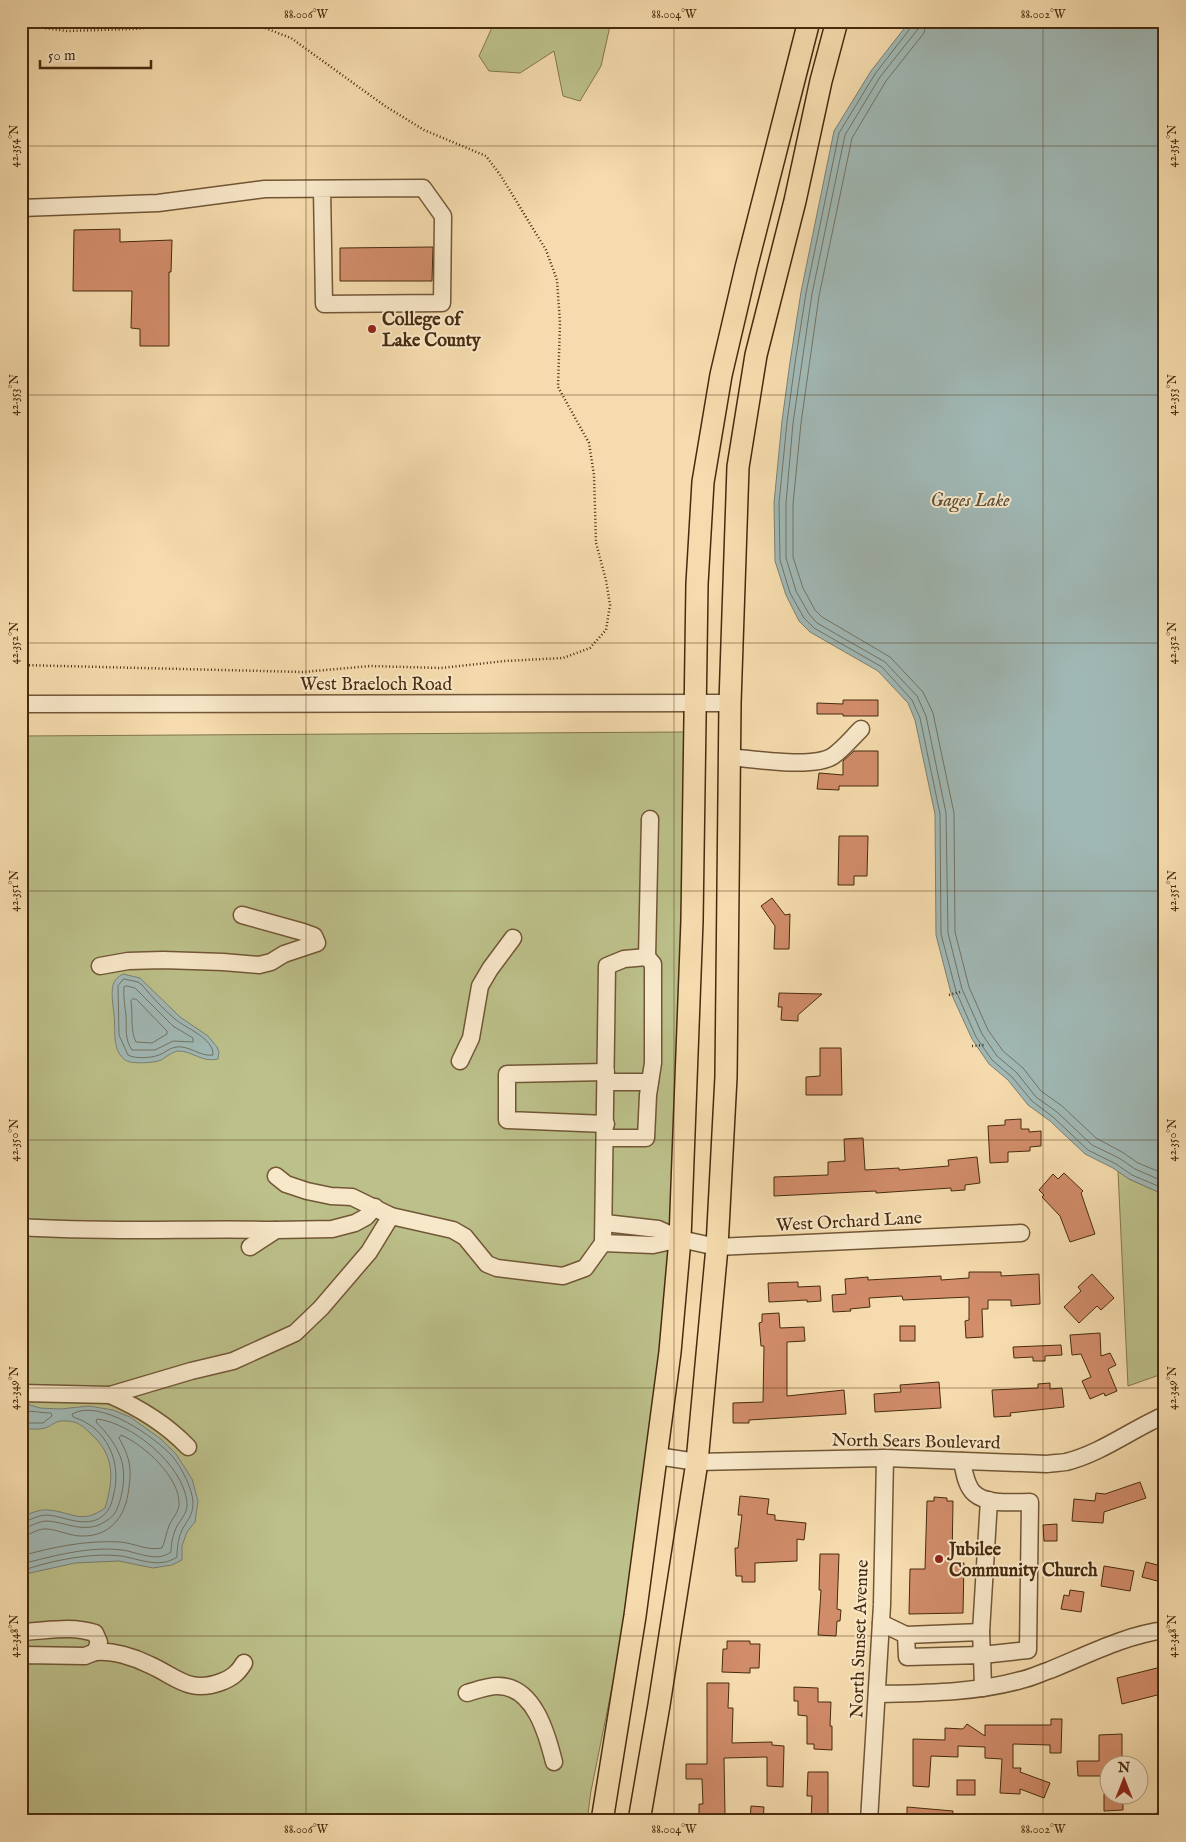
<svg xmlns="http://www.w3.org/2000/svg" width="1186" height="1842" font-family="'IM FELL English',serif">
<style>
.green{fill:#bcc08a;stroke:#82764c}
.water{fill:#a0b8b5;stroke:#7c8072}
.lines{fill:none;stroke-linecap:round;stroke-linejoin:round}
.shore{stroke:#747262;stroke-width:1}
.building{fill:#d18c6a;stroke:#472b0e}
.minor-casing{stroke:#725736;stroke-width:19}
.major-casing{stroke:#472b0e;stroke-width:24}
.path{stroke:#472b0e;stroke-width:2.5;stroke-dasharray:1 2.5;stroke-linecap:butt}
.minor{stroke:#f8e8ca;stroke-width:16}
.major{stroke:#f5dbad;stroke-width:21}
.ticks{fill:none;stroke:#472b0e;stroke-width:1;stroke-opacity:0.45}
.poi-dot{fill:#8f2418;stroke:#f8e8ca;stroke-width:2}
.labels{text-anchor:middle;stroke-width:4;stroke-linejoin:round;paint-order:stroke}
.poi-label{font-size:18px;font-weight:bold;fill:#472b0e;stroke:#f8e8ca;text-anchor:start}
.street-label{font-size:18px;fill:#472b0e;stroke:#f8e8ca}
.water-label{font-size:19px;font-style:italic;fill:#5d4e38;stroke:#f8e8ca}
.neatline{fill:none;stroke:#472b0e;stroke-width:2}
.ticks-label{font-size:12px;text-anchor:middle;fill:#472b0e}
</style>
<rect width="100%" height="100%" fill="#f5dbad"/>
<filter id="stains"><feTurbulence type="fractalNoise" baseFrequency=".004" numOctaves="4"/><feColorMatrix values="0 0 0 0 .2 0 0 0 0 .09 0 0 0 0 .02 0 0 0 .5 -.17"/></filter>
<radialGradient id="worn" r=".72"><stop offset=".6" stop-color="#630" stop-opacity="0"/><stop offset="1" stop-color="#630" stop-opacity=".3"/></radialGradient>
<g class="green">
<polygon points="495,21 609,21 610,26 601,66 580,101 563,96 554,51 520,73 489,71 479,56"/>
<polygon points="686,732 678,1256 654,1480 591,1791 587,1821 21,1821 21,736"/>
<polygon points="1118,1171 1129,1179 1165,1195 1165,1373 1128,1386"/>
</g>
<g class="water">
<polygon points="910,21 1165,21 1165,1195 1129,1179 1113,1168 1085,1154 1050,1121 1028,1105 1008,1080 989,1064 972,1039 951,993 936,935 935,814 915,720 908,703 878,671 810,632 799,621 786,595 775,561 774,503 782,421 790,362 801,292 834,131 871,71"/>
<path d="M123 974 140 978 180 1017 208 1036 217 1047 219 1052 218 1059C202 1063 193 1051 178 1051 172 1052 166 1057 161 1060 155 1063 133 1064 127 1061 111 1052 116 1030 114 1015 113 1005 111 995 113 985 115 979 118 977 123 974Z"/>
<path d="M27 1404 40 1408 60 1409 89 1406 113 1410 130 1417 161 1439 176 1454 192 1479 198 1501 195 1522 187 1532 182 1546V1560L172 1565 153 1568 119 1561 75 1563 21 1575V1517C30 1514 38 1509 48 1510 73 1512 81 1525 105 1508 114 1478 115 1455 90 1433 83 1426 77 1421 66 1421 55 1420 54 1425 45 1428 37 1430 29 1429 21 1428V1408Z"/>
</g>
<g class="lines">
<g class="shore">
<polyline points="913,21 912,26 875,74 839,133 806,293 795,363 787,422 779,503 780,560 790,593 804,618 814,628 882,667 912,700 920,718 940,814 941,934 956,991 976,1037 992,1060 1012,1077 1032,1101 1053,1117 1088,1150 1116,1164 1132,1175 1165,1189"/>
<polyline points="920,21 918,29 880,77 845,135 812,294 793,423 786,503 786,558 796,591 809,614 817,623 885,662 917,696 926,716 946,813 948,933 962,989 982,1034 997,1056 1017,1073 1036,1097 1057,1112 1092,1145 1119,1158 1135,1169 1165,1182"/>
<polyline points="927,21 924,33 886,81 852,138 819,296 801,423 793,504 793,557 803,588 815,610 822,617 890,657 923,692 933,713 954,813 955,932 969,987 988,1030 1003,1051 1023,1068 1041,1091 1062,1106 1096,1138 1122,1152 1138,1163 1165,1174"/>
<path d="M124 979 138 982 142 985C152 997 163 1009 175 1019 185 1028 214 1038 213 1055 200 1057 189 1045 176 1047 169 1048 165 1053 159 1055 151 1058 135 1059 128 1055L119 1035 118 986Z"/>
<path d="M127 986 135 988 173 1026 193 1038V1042L173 1041 155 1050H132C124 1038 127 1029 126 1016 125 1006 123 997 124 987Z"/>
<path d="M133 999H136L167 1031V1034L152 1043 136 1042C130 1030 133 1015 131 1001Z"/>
<path d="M21 1412C31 1410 40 1413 51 1413L52 1416 43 1423H21"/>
<path d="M21 1522C30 1521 37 1515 47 1515 63 1516 79 1526 96 1520 107 1515 111 1507 113 1497 123 1463 107 1427 73 1417L72 1414C100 1398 155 1437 173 1457 181 1467 193 1489 193 1503 193 1516 187 1520 182 1530 178 1539 177 1548 177 1557 159 1569 140 1559 121 1556 96 1553 67 1558 44 1564 36 1566 29 1569 21 1570"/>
<path d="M21 1528C30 1528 37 1521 47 1521 64 1522 79 1531 96 1526 102 1524 112 1518 115 1513 123 1498 127 1472 120 1456 115 1443 106 1432 96 1422L97 1419C132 1423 183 1465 187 1502 188 1512 182 1518 177 1526 173 1534 171 1544 171 1552 157 1563 137 1552 122 1550 88 1546 54 1556 21 1564"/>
<path d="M21 1536C31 1535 38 1528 47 1529 59 1530 70 1536 81 1536 108 1537 124 1519 128 1494 132 1469 131 1460 119 1438L121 1435C143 1444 181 1478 179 1505 178 1514 172 1518 169 1526 166 1533 165 1542 162 1548 147 1551 134 1543 120 1542 87 1540 53 1547 21 1556"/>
</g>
</g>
<g class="building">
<polygon points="120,229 120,242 172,240 171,272 169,272 169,346 140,346 140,329 131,328 132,291 73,291 74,230"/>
<polygon points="433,247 432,281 340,281 340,248"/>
<polygon points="843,700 878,700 878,716 843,716 843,714 817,714 817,703 843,704"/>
<polygon points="854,751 878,751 878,786 839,786 839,790 817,789 819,773 843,775 843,761"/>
<polygon points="839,836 868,836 867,876 854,876 854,885 838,885"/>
<polygon points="772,898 785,915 790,914 789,949 774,949 775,926 761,906"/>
<polygon points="779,993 822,994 798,1015 798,1021 781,1020 782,1007 778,1007"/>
<polygon points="820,1048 841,1048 842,1095 806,1095 806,1077 820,1076"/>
<polygon points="1021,1119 1021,1129 1029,1129 1029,1132 1041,1131 1041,1146 1030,1147 1030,1151 1008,1152 1008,1162 990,1163 988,1126 1005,1125 1005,1120"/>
<polygon points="863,1138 865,1170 899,1168 899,1170 949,1166 948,1160 977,1157 980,1183 965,1185 965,1190 951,1191 951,1188 876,1193 876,1191 774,1196 774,1177 828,1175 828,1162 845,1161 844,1139"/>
<polygon points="1064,1173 1083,1191 1081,1193 1095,1234 1070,1242 1060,1216 1042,1197 1044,1195 1039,1190 1053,1174 1058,1179"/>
<polygon points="969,1272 1001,1272 1001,1276 1039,1274 1040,1304 1011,1306 1011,1300 988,1300 988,1309 982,1309 983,1337 966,1338 965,1321 969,1320 969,1297 903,1300 902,1296 869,1298 870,1307 850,1309 851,1311 833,1312 832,1295 846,1294 845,1279 868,1277 868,1280 941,1276 941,1280 969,1278"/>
<polygon points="1092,1274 1114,1298 1101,1310 1097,1306 1079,1323 1064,1307 1081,1291 1078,1287"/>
<polygon points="798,1282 798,1287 820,1286 821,1301 807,1302 807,1300 769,1302 768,1283"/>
<polygon points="779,1313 780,1328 804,1327 805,1341 787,1342 787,1396 844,1390 846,1414 749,1420 749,1423 733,1423 733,1403 763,1402 764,1346 761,1346 759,1323 762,1322 762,1314"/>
<rect x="900" y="1326" width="15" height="15"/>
<polygon points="1100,1333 1101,1356 1110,1353 1116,1365 1108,1369 1117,1391 1105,1396 1104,1393 1090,1399 1082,1381 1091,1377 1081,1354 1072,1355 1070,1335"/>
<polygon points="1061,1345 1062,1355 1045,1356 1045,1361 1033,1361 1033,1357 1014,1358 1013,1347"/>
<polygon points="939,1382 941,1408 875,1412 874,1394 901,1392 900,1385"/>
<polygon points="1050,1383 1050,1389 1062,1388 1064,1407 1010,1413 1011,1416 994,1417 992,1390 1038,1388 1038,1384"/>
<polygon points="1140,1482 1146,1498 1104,1512 1103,1523 1072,1521 1074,1499 1095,1501 1096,1493 1105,1494"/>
<polygon points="740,1496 769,1499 767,1514 775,1515 775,1520 806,1523 804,1540 797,1539 797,1561 755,1563 755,1582 742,1582 742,1576 736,1576 735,1548 738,1548 742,1515 738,1515"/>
<polygon points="934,1497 947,1498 947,1501 953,1501 952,1563 964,1563 963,1613 909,1614 910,1569 925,1569 927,1501 934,1501"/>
<polygon points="1057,1524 1057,1541 1044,1541 1043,1525"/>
<polygon points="820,1554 839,1554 837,1609 841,1610 840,1621 837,1621 836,1636 818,1635 821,1590 819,1590"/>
<polygon points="1146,1562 1165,1567 1165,1583 1142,1577"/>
<polygon points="1104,1566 1134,1571 1130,1591 1101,1586"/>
<polygon points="1070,1590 1084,1592 1081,1612 1061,1609 1064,1595 1069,1596"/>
<polygon points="727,1641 750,1641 750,1644 760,1644 759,1668 750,1668 750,1673 722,1672 723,1649 727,1649"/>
<polygon points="1161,1667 1165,1682 1165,1693 1122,1704 1117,1678"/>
<polygon points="707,1683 729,1683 728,1708 733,1708 732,1743 772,1742 772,1745 784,1746 783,1787 767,1786 767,1757 724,1758 725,1814 723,1814 723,1819 699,1818 699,1804 703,1804 702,1779 686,1779 686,1764 707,1764"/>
<polygon points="794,1687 818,1688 818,1702 831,1702 830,1726 832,1726 832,1750 814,1749 814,1744 807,1744 807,1716 798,1715 798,1701 794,1701"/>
<polygon points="1051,1719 1062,1719 1061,1753 1050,1753 1050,1745 1013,1744 1013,1768 1021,1768 1020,1772 1050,1783 1044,1798 1020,1789 1020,1794 1000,1793 1002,1759 985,1758 985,1747 958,1746 958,1757 931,1756 929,1787 913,1786 913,1739 945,1740 945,1728 963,1729 967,1724 985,1736 985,1725 1051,1725"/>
<polygon points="1122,1734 1122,1764 1108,1764 1108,1776 1078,1776 1077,1761 1099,1761 1099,1735"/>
<polygon points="808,1772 828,1772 828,1821 811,1821 812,1796 807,1796"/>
<rect x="957" y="1780" width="18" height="15"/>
<polygon points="1104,1794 1123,1794 1123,1810 1104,1811"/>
<polygon points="751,1806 764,1807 763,1821 750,1821"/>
<polygon points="907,1807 953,1811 952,1821 907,1821"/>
</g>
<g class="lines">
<g class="minor-casing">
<g id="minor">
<polyline points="21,208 158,203 265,189 423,188 443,216 442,303 324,304 322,189"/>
<polyline points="21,704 730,703"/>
<path d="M729 757C754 759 813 769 833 756 843 749 852 738 861 729"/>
<polyline points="100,966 128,961 163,960 223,962 259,965 271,962 284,954 317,943 314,936 303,932 242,915"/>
<polyline points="460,1061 471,1038 480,986 490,969 513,938"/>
<polyline points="606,1082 650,1082"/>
<polyline points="606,1124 507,1120 507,1074 606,1072"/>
<polyline points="606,1138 646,1138 648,1095 653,1063 653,964 647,957"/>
<polyline points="276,1176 286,1184 307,1191 331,1196 352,1197 391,1216 453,1230 465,1237 487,1264 497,1268 563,1276 585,1268 603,1243 607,966 624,959 647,957 650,819"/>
<polyline points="605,1223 658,1229 680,1239 717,1247 1021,1233"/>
<path d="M21 1227C106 1233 191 1228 276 1230"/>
<polyline points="603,1243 653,1245 680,1239"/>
<polyline points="250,1247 276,1230 332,1229 355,1223 366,1217 375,1207"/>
<polyline points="21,1393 110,1395 191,1371 233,1361 295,1333 321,1308 369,1252 391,1216"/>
<path d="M110 1395C140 1408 165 1423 188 1447"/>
<path d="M657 1456 697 1462 885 1458 1047 1464C1053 1463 1060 1463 1066 1462 1102 1453 1132 1429 1165 1415"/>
<path d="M962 1461C964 1471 966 1487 975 1494 988 1505 1014 1502 1030 1502L1028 1650 982 1655 981 1632 989 1500"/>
<polyline points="881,1623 906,1635 907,1657 982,1655 983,1688"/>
<path d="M21 1632C48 1631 69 1625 95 1633L99 1642 95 1652 85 1656 24 1655 21 1656"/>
<polyline points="906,1635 981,1632"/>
<path d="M95 1652C112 1650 134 1657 150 1665 177 1677 189 1694 221 1682 232 1678 238 1673 244 1663"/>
<path d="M467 1693C477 1690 488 1686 498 1686 534 1686 547 1734 554 1762"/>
<path d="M878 1694C926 1693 974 1693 1021 1680 1031 1678 1041 1673 1050 1670 1087 1655 1125 1635 1165 1630"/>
<polyline points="869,1821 882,1605 885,1458"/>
<polyline points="1163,1821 1165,1817"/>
</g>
</g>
<g class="major-casing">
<g id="major">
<polyline points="602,1821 635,1616 670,1352 680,1239 692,921 697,584 703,482 721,375 746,268 809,21"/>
<polyline points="639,1821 659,1705 697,1462 717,1247 726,1077 730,703 738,467 756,355 795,201 821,81 837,21"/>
</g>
</g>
<g class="path">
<polyline points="21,25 67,31 133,29 190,24 230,25 265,28 291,38 385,106 424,130 486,156 501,176 546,250 557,280 560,323 558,387 589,443 594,475 596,543 606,580 610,605 606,630 590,648 563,658 505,661 441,668 370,666 303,672 21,665"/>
<polyline points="949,995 960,992"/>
<polyline points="972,1046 984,1045"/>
</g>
<use href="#minor" class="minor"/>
<use href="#major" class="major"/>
</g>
<path class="ticks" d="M306 21V1821M674 21V1821M1043 21V1821M21 146H1165M21 395H1165M21 643H1165M21 891H1165M21 1140H1165M21 1388H1165M21 1636H1165"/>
<g class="poi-dot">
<circle cx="372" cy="329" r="5"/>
<circle cx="939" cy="1559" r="5"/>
</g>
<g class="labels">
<g class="poi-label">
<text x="382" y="325">College of<tspan x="382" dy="21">Lake County</tspan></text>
<text x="949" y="1555">Jubilee<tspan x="949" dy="21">Community Church</tspan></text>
</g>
<g class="street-label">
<text x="376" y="690">West Braeloch Road</text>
<text transform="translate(849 1221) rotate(-3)" y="6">West Orchard Lane</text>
<text transform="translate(916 1441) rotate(1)" y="6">North Sears Boulevard</text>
<text transform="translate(859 1639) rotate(-88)" y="6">North Sunset Avenue</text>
</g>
<g class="water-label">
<text x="970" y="506">Gages Lake</text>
</g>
</g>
<rect width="1186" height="1842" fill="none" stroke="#f5dbad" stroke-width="55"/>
<g transform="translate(1124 1780)"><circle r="24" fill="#f8e8ca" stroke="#b19c7f"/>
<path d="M0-4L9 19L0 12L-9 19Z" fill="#8f2418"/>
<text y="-8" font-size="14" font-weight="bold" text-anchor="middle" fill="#472b0e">N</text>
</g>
<path d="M40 60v8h111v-8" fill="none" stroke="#472b0e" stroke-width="2.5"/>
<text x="48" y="60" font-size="15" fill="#472b0e" stroke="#f8e8ca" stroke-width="4" paint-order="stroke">50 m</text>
<rect x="28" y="28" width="1130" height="1786" class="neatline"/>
<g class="ticks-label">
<text x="306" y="18">88.006°W</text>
<text x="674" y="18">88.004°W</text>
<text x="1043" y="18">88.002°W</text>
<text transform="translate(14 146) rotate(-90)" y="4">42.354°N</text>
<text transform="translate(1172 146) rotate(-90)" y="4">42.354°N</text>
<text transform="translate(14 395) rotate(-90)" y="4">42.353°N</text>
<text transform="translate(1172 395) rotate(-90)" y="4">42.353°N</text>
<text transform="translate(14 643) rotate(-90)" y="4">42.352°N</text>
<text transform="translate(1172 643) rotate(-90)" y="4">42.352°N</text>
<text transform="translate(14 891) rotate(-90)" y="4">42.351°N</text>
<text transform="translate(1172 891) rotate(-90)" y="4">42.351°N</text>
<text transform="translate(14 1140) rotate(-90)" y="4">42.350°N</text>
<text transform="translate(1172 1140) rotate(-90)" y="4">42.350°N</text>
<text transform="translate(14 1388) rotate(-90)" y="4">42.349°N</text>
<text transform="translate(1172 1388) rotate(-90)" y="4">42.349°N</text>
<text transform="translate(14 1636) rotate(-90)" y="4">42.348°N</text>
<text transform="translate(1172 1636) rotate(-90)" y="4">42.348°N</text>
<text x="306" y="1833">88.006°W</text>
<text x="674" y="1833">88.004°W</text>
<text x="1043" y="1833">88.002°W</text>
</g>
<rect width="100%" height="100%" filter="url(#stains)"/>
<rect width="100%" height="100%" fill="url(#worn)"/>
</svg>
